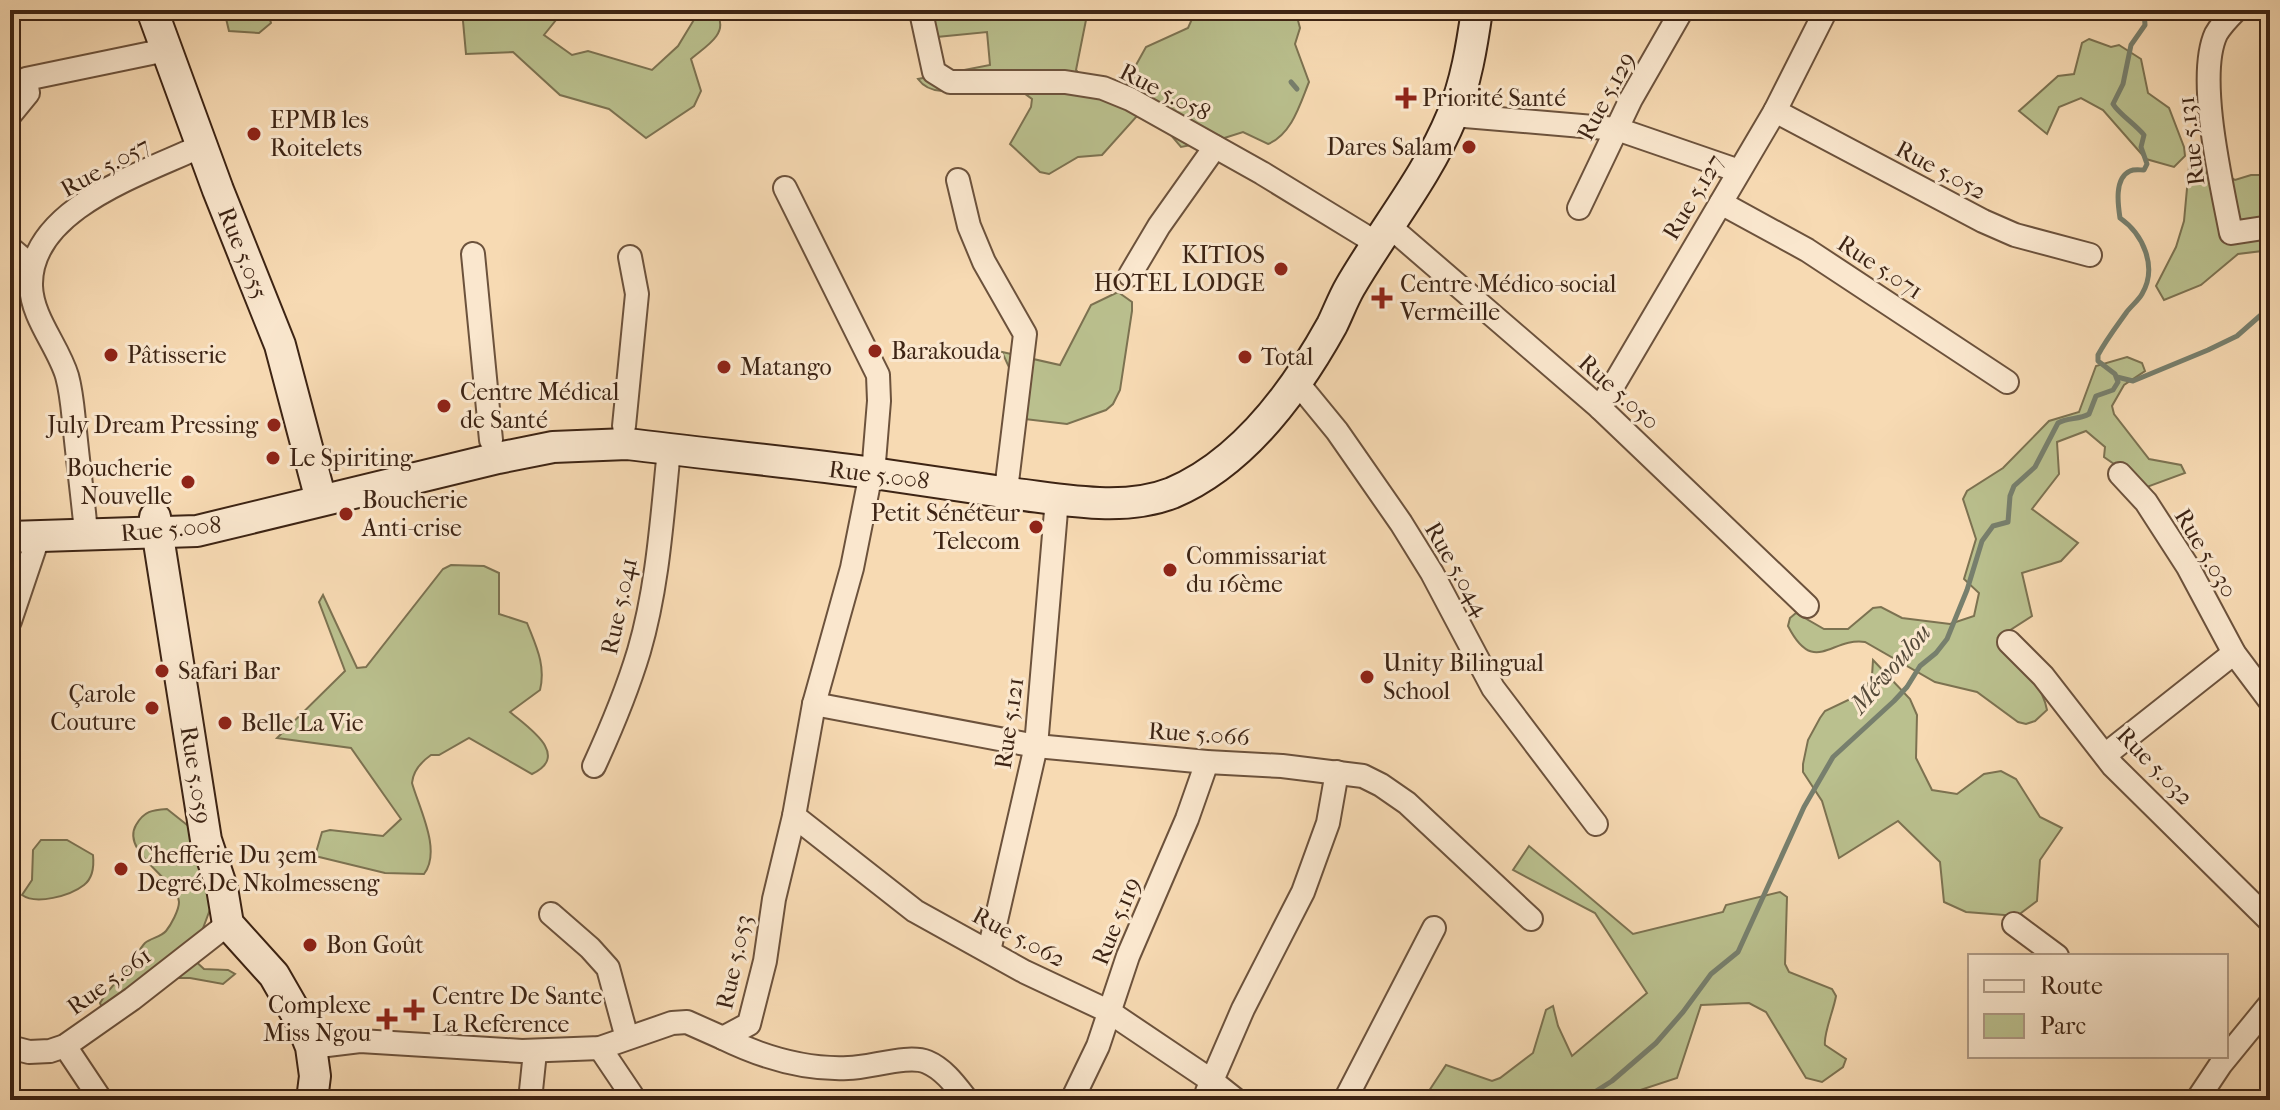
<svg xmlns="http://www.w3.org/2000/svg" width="2280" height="1110" font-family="'IM FELL French Canon',serif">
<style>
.green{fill:#bac08e;stroke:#7c7251;stroke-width:2}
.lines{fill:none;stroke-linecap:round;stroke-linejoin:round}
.stream{stroke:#777f6d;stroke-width:5}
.street-casing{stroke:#6c523c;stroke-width:26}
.secondary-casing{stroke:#3d2414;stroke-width:34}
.street{stroke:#fae7ce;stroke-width:22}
.secondary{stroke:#fae7ce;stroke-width:30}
.poi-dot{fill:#8f2418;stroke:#fae7ce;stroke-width:3}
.labels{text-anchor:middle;stroke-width:6;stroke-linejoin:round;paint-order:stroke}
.street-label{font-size:24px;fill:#3d2414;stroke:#fae7ce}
.poi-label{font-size:24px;fill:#3d2414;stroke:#fae7ce;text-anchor:start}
.water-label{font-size:26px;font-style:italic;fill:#554a39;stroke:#fae7ce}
</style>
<rect width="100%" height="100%" fill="#f7dab3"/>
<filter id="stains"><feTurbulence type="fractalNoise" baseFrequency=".0025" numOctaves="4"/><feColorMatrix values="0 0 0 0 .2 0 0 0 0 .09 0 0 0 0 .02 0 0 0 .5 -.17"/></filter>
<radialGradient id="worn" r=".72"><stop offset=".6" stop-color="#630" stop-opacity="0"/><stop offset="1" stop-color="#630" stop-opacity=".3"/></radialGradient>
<g class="green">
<polygon points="224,10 267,10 271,23 259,33 229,31"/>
<path d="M462 10H564L544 35 572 55 588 51 652 70 678 46 695 18 701 12 718 16C728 35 703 48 691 59L701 91 694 106 646 138 609 109 560 95 513 52 466 54Z"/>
<path d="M938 10H1088L1076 70 1086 82 1110 89 1126 83 1146 47 1188 28 1196 10H1292L1296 13 1300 28 1295 44 1309 82C1300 104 1292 134 1268 144L1243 132 1218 140 1181 147 1159 121 1144 114 1136 117 1102 155 1078 157 1049 174 1040 172 1010 144 1031 107 1032 99C1024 92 1008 84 997 84 973 84 935 103 918 79L990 65 987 32 926 38Z"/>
<polygon points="2089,39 2111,47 2119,45 2141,59 2148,93 2169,108 2184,147 2185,156 2174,167 2146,159 2103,110 2081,98 2059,107 2047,134 2019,111 2058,76 2074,74 2082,43"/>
<polygon points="2195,149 2212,168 2235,180 2251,175 2270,175 2270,250 2238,254 2201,285 2164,300 2156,286 2176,247 2184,221 2190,156"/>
<polygon points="1118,292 1132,302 1132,311 1120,390 1113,404 1106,410 1067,424 1016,418 1019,389 1002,352 1060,365 1091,305"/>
<path d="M2127 357 2142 363 2145 371 2124 385 2112 406 2114 414 2149 459 2181 465 2185 473 2147 487 2104 457 2105 447 2086 431 2057 442 2059 474 2032 509 2078 543 2061 561 2022 573 2032 616 1998 638C2016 657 2042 683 2047 710L2035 721 2026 724 2018 722 1977 692 1935 682 1865 642C1831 637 1814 677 1788 626L1790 618 1796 613 1824 629H1848L1873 608 1881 607 1902 618 1950 624 1974 616 1979 593 1964 579 1976 539 1963 499 1967 491 2003 468 2049 421 2079 412 2096 366Z"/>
<path d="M451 565 484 566 499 573V614L527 623C536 646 546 665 540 690L510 712C526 726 572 755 532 774L469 738 439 755H431C421 762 413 771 412 783 419 808 442 851 424 874L385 873 315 856 322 832 330 830 383 836 401 819 351 748 277 738 345 671 319 602 323 595 357 668 366 667 443 569Z"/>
<polygon points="1873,660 1910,699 1917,715 1916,758 1932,790 1957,794 1984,774 2001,771 2016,779 2040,817 2062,828 2040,860 2037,901 2017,916 1966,912 1944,902 1940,862 1898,821 1839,858 1822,801 1803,772 1803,764 1808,740 1820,718 1825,711 1863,693 1872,676"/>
<path d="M167 809 206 840 215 896 192 958 204 969 228 970 235 974 223 984 190 978H172L102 1008 100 1003C109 988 121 978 131 964 136 958 139 949 145 943 151 938 161 937 166 931 171 925 179 910 179 902 177 880 120 852 136 825 144 811 152 810 167 809Z"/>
<path d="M41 840H67L93 855C94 865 93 878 84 885 70 896 36 905 22 895L32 880 33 850Z"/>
<path d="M1529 846 1633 934 1723 912 1726 905 1780 892 1787 897 1785 964 1789 972 1832 989 1836 996C1834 1009 1823 1035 1825 1045L1846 1059 1843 1067 1822 1082 1806 1078 1766 1012 1749 1003 1701 1005 1677 1078 1610 1100H1423L1446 1065 1492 1081 1500 1078 1533 1053 1546 1010 1553 1006 1558 1026 1572 1056 1647 993 1595 913 1513 870Z"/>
</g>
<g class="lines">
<g class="stream">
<polyline points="1291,82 1297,89"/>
<polyline points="2117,377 2133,381 2208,350 2237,336 2270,307"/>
<path d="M1575 1100 1593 1093 1612 1081 1656 1043 1683 1012 1711 974 1738 952 1804 807 1833 757 1894 701 1907 687 1920 666 1936 653 1947 639 1967 590 1982 541 1993 526 2008 522 2010 496 2014 486 2035 467 2058 423C2068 417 2079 420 2089 414L2096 396 2113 390 2118 382 2115 374 2098 361V355C2106 340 2116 327 2126 313 2130 307 2138 301 2142 294 2158 267 2143 234 2120 218 2118 205 2114 178 2130 171 2134 169 2139 170 2144 170L2147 164 2141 147 2144 135C2135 124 2119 114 2113 104L2123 84 2131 45 2145 25 2144 10"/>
</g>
<g class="street-casing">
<g id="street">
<path d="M2236 10C2229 17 2221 25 2216 34 2196 77 2222 186 2231 233L2270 227"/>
<polyline points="921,12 934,72 950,82 1065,82 1103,88 1130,99 1262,173 1365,236"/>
<polyline points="1775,111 1983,221 2015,235 2090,255"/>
<polyline points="10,115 28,93 26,79 166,50"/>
<polyline points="1453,115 1617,129 1739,171"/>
<polyline points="958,180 969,226 984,262 1025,334 1007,482"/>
<polyline points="785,188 878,375 879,401 874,462"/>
<polyline points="1721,203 1807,250 2007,382"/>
<polyline points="1579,208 1631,99 1682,10"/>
<polyline points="1388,225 1600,408 1807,606"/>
<polyline points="10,248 23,259 31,285"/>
<polyline points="473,254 491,440"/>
<polyline points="1130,275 1159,226 1215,147"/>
<polyline points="1296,381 1337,431 1401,523 1432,573 1493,688 1596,824"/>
<polyline points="1600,408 1775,111 1826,10"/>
<polyline points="624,426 637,294 630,257"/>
<polyline points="2120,474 2146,502 2188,567 2234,653 2270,701"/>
<path d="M85 522C82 492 78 461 75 431 73 413 72 394 67 376 58 346 32 318 31 286 29 208 145 173 201 146"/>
<polyline points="10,621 39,535"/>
<polyline points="2009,642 2043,676 2113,766 2270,921"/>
<polyline points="814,704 1036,746 1207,762 1282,766 1363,776 1381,785 1407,803 1531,919"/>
<polyline points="2105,755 2234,653"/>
<path d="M594 766C611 729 627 691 639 651 658 586 662 517 669 450"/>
<polyline points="794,816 915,911 1025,972 1108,1011 1212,1081 1212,1100"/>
<polyline points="551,914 590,948 608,968 627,1038"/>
<polyline points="2014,924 2057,956"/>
<polyline points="989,951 1036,746 1057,499"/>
<path d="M723 1038C762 1057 804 1070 848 1068 870 1068 908 1054 927 1062 944 1069 956 1086 967 1100"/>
<polyline points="65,1046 101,1100"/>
<polyline points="10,1047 29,1052 50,1051 65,1046 132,999 228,924"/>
<polyline points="311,1047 360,1041 522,1051 600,1048 672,1023 687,1022 723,1038 749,1024 765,961 774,899 794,816 814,704 852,568 871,473"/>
<polyline points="600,1048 635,1100"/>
<polyline points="1212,1081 1236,1100"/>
<polyline points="1207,1092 1243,1009 1303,892 1328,823 1337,772"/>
<polyline points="530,1100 535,1052"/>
<polyline points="1072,1100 1098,1046 1128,956 1187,819 1207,762"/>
<polyline points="1345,1100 1434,928"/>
<polyline points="2197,1100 2221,1064 2270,1004"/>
</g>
</g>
<g class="secondary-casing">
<g id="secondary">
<polyline points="152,10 218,190 280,345 321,500"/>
<polyline points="155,517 206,840 222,888 228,924 274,975 301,1022 311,1047 315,1076 312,1100"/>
<path d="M10 537 197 531 498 458 553 447 627 444C708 454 791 462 873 473 921 480 968 487 1016 494 1065 500 1124 512 1172 493 1243 463 1296 390 1332 325 1338 313 1343 299 1350 287 1383 230 1427 177 1452 116 1466 83 1472 45 1477 10"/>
</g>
</g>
<use href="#street" class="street"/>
<use href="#secondary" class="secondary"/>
</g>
<g class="poi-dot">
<path d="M1402 86h8v8h8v8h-8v8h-8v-8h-8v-8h8z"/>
<circle cx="254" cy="134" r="8"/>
<circle cx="1469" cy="147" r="8"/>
<circle cx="1281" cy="269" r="8"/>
<path d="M1378 286h8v8h8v8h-8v8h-8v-8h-8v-8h8z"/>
<circle cx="875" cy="351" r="8"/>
<circle cx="111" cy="355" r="8"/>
<circle cx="1245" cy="357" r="8"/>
<circle cx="724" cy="367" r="8"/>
<circle cx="444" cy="406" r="8"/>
<circle cx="274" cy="425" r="8"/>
<circle cx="273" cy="458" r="8"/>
<circle cx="188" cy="482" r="8"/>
<circle cx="346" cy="514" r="8"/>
<circle cx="1036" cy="527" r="8"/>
<circle cx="1170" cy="570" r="8"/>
<circle cx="162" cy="671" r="8"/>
<circle cx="1367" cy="677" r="8"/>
<circle cx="152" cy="708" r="8"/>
<circle cx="225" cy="723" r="8"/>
<circle cx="121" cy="869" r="8"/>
<circle cx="310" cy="945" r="8"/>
<path d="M410 998h8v8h8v8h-8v8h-8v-8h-8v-8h8z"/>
<path d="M383 1007h8v8h8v8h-8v8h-8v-8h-8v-8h8z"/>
</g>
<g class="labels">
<g class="street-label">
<text transform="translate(1165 92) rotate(27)" y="8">Rue 5.058</text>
<text transform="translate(1606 96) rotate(-62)" y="8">Rue 5.129</text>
<text transform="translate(2191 141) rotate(-97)" y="8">Rue 5.131</text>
<text transform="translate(105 167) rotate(-29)" y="8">Rue 5.057</text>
<text transform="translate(1941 170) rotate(28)" y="8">Rue 5.052</text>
<text transform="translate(1693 197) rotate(-59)" y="8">Rue 5.127</text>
<text transform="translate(243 253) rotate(68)" y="8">Rue 5.055</text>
<text transform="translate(1880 267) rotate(33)" y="8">Rue 5.071</text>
<text transform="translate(1619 392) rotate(42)" y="8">Rue 5.050</text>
<text transform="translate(879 475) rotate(7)" y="8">Rue 5.008</text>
<text transform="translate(171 529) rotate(-5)" y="8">Rue 5.008</text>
<text transform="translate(2206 553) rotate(59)" y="8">Rue 5.030</text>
<text transform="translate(1457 569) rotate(60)" y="8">Rue 5.044</text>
<text transform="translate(619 606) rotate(-78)" y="8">Rue 5.041</text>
<text transform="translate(1009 723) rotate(-82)" y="8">Rue 5.121</text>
<text transform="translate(1199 734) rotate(4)" y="8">Rue 5.066</text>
<text transform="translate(2155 766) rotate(46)" y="8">Rue 5.032</text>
<text transform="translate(196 775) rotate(81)" y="8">Rue 5.059</text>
<text transform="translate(1116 921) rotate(-68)" y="8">Rue 5.119</text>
<text transform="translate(1019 937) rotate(28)" y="8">Rue 5.062</text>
<text transform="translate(734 962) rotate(-78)" y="8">Rue 5.053</text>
<text transform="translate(109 981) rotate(-36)" y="8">Rue 5.061</text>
</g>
<g class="poi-label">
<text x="1422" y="106">Priorité Santé</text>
<text x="270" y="128">EPMB les<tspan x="270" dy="28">Roitelets</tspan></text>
<text x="1453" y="155" text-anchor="end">Dares Salam</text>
<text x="1265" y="263" text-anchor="end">KITIOS<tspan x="1265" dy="28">HOTEL LODGE</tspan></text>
<text x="1400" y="292">Centre Médico-social<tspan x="1400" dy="28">Vermeille</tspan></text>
<text x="891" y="359">Barakouda</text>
<text x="127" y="363">Pâtisserie</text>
<text x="1261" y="365">Total</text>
<text x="740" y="375">Matango</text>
<text x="460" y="400">Centre Médical<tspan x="460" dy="28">de Santé</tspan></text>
<text x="258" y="433" text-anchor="end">July Dream Pressing</text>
<text x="289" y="466">Le Spiriting</text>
<text x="172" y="476" text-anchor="end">Boucherie<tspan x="172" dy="28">Nouvelle</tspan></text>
<text x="362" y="508">Boucherie<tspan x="362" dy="28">Anti-crise</tspan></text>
<text x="1020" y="521" text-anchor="end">Petit Sénéteur<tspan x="1020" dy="28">Telecom</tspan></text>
<text x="1186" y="564">Commissariat<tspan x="1186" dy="28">du 16ème</tspan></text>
<text x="1383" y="671">Unity Bilingual<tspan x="1383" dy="28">School</tspan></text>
<text x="178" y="679">Safari Bar</text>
<text x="136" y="702" text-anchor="end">Çarole<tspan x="136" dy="28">Couture</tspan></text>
<text x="241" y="731">Belle La Vie</text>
<text x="137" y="863">Chefferie Du 3em<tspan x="137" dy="28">Degré De Nkolmesseng</tspan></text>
<text x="326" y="953">Bon Goût</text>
<text x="432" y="1004">Centre De Sante<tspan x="432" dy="28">La Reference</tspan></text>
<text x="371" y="1013" text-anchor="end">Complexe<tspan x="371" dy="28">Miss Ngou</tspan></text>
</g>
<g class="water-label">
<text transform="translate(1890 668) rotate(-49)" y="9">Méwoulou</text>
</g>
</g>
<rect width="2280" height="1110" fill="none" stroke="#f7dab3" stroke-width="40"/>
<rect x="12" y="12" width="2256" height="1086" fill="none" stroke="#3d2414" stroke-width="4"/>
<rect x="20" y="20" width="2240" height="1070" fill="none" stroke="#3d2414" stroke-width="2"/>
<rect x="1968" y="954" width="260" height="104" fill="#fae7ce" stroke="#ae9984" stroke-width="2"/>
<rect x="1984" y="980" width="40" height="12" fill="#fae7ce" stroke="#ae9984" stroke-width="2"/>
<text x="2040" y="994" font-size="24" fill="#3d2414">Route</text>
<rect x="1984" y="1014" width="40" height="24" fill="#bac08e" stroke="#ae9984" stroke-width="2"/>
<text x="2040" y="1034" font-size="24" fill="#3d2414">Parc</text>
<rect width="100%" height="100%" filter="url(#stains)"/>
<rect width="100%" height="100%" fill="url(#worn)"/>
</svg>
